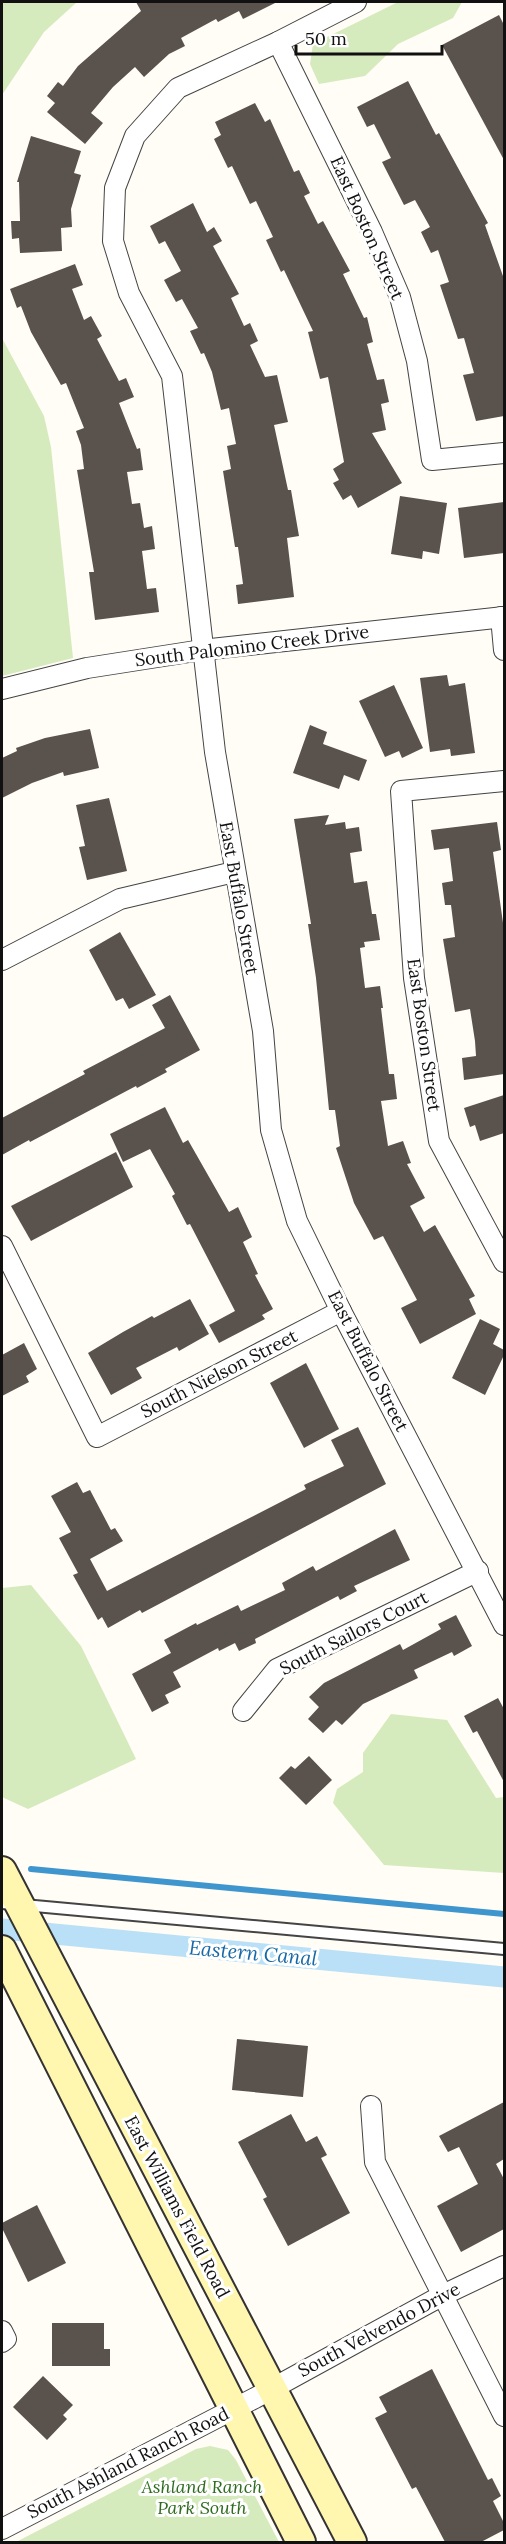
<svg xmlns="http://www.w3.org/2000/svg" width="506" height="2544" font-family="Lora,serif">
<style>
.green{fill:#d5ebbd}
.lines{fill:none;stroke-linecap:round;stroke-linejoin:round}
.stream{stroke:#3f96cf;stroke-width:6}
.canal{stroke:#b9e0f7;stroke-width:21}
.building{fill:#5a524d}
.service-casing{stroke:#444;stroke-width:14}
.minor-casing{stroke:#444;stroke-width:22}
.secondary-casing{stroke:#333;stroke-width:32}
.service{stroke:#fff;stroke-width:10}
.minor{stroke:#fff;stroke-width:20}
.secondary{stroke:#fff6b0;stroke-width:28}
.labels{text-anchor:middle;stroke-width:6;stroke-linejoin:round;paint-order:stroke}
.street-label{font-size:18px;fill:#111;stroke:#fff}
.park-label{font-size:18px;font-style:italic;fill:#2f6b1f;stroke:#fff}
.water-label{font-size:20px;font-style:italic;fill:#1768a6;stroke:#fff}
</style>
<rect width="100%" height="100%" fill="#fffdf5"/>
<g class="green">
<polygon points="2,2 77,2 44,32 2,95"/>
<polygon points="398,2 462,2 453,18 398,44 365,76 319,84 310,64 313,44"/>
<polygon points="2,338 44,416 51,447 73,658 2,676"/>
<polygon points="31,1585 81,1646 136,1759 28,1809 2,1797 2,1588"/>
<polygon points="391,1714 447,1720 496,1798 504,1797 504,1873 384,1865 333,1803 337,1789 363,1772 363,1753"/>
<polygon points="210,2446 228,2450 236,2460 279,2542 16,2542 196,2449"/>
</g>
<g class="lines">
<polyline class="stream" points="31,1869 504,1914"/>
<polyline class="canal" points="2,1929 504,1977"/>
</g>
<g class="building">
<polygon points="136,2 277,2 243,19 239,11 218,22 216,19 181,38 185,46 169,54 144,77 135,67 113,87 91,113 103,123 85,144 47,112 55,103 47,96 58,82 63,86 78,66 141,11"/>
<polygon points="499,15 504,25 504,160 442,45"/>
<polygon points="408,81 436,135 439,133 488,223 485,225 504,279 504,416 476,421 463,375 474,373 464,338 458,339 440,285 449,282 438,250 431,253 421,232 430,227 415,200 404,205 382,162 391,158 374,124 367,127 357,107"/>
<polygon points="255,103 265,122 270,119 294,172 299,170 310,193 304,196 318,224 323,221 350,271 343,274 364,318 367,317 373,342 367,344 377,380 384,379 389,402 381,404 386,430 372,433 402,483 358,508 351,495 343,500 333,483 339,480 333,469 344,462 328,377 320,379 308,332 313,331 284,270 281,272 266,240 273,237 256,201 250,204 232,166 228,168 214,139 221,135 215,122"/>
<polygon points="31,136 81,151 74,173 81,175 71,209 72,227 61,228 62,251 20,253 19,238 12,239 11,221 20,221 19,182 17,182"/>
<polygon points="193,203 207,232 214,227 222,241 213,246 239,294 231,298 244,326 250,323 258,341 250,345 265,377 277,375 288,422 274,425 288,490 291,490 299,536 287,538 294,597 238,604 236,585 243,584 238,547 235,547 223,471 231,469 227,446 236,444 229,408 221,410 212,372 204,353 201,354 190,331 198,328 182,299 176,302 164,280 181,271 165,241 159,244 150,226"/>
<polygon points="75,264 83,285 72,289 84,320 91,316 102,336 97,339 119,381 126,378 134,397 119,403 137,449 140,448 143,470 127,472 132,504 140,503 144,528 152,526 155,549 142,551 147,589 156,588 159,612 95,620 89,572 94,572 77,470 84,469 81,445 76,431 84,428 66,383 61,385 31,332 21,306 17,308 10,289"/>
<polygon points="400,496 447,503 439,554 423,551 422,559 391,554"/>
<polygon points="504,502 504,553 464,558 458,508"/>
<polygon points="447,675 449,686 465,683 475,753 451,756 450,749 430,752 420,678"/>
<polygon points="394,685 423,748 402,758 399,751 385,757 359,701"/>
<polygon points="310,725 327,732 323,744 367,760 359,781 344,775 339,789 293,773"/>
<polygon points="90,729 99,768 64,776 63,772 32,783 2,798 2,758 17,751 16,748 45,738"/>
<polygon points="109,798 127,871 87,880 79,847 85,846 76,805"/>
<polygon points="329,815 325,825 345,822 346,829 359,827 362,851 350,853 354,883 367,881 372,914 376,914 380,940 364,942 365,947 360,948 365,988 380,986 383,1008 381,1008 389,1074 394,1074 397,1099 381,1101 388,1146 403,1141 411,1163 407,1164 425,1198 410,1206 424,1232 435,1225 475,1296 469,1299 476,1314 420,1344 401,1308 417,1300 383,1236 374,1240 354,1203 336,1148 340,1146 335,1110 329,1110 316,978 308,924 311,924 294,819"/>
<polygon points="497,822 501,850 493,852 504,930 504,1074 464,1080 462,1058 476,1056 475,1041 470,1009 455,1012 443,939 455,937 451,905 445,905 442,883 453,881 449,848 434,850 431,830"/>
<polygon points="120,932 156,995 129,1009 123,998 116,1001 89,950"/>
<polygon points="170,995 200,1050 165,1069 167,1072 137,1088 136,1086 30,1142 29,1140 2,1155 2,1118 85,1074 83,1071 165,1028 152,1005"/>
<polygon points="504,1095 504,1133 480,1141 475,1125 470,1127 464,1108"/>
<polygon points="165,1107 183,1143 188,1140 229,1212 238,1207 252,1237 243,1242 258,1274 255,1275 273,1309 262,1315 265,1319 219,1343 209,1325 235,1311 190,1224 187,1225 172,1196 175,1194 150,1149 123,1162 110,1134"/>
<polygon points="116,1152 133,1187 31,1241 11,1206"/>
<polygon points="190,1299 209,1334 179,1351 177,1347 136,1368 142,1378 111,1395 88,1353 123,1332 152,1316 154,1318"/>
<polygon points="480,1319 500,1329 493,1344 504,1350 504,1355 485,1395 452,1378"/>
<polygon points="24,1343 37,1369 26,1376 29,1382 2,1396 2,1355"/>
<polygon points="306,1363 339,1429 304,1448 270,1383"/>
<polygon points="358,1427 386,1484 142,1613 140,1610 108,1628 102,1617 98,1620 73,1575 78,1573 59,1538 71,1532 51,1496 77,1482 83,1493 90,1490 111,1530 115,1528 123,1541 90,1559 107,1591 306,1489 304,1485 344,1466 331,1440"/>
<polygon points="395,1529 410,1560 354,1586 357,1591 340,1600 338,1596 255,1639 256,1643 239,1651 235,1643 219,1651 218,1648 173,1672 181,1687 165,1695 169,1703 152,1712 132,1674 171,1653 164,1640 196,1623 197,1625 238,1605 241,1611 285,1590 282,1583 313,1566 316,1571"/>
<polygon points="456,1615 472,1646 454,1656 452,1652 414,1670 418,1678 363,1704 342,1725 336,1720 323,1733 308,1719 319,1707 309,1697 324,1683 400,1644 403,1650 441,1629 438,1624"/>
<polygon points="498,1698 504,1709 504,1782 477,1731 473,1733 464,1716"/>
<polygon points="309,1756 332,1780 306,1805 279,1778 291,1766 295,1769"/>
<polygon points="237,2039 308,2046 303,2097 232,2090"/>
<polygon points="504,2102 504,2159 496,2164 504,2179 504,2229 461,2252 437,2206 478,2184 459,2147 448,2152 439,2136"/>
<polygon points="291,2114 306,2142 317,2136 327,2155 321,2158 350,2213 288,2246 263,2199 267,2197 238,2142"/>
<polygon points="37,2205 66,2263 28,2282 2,2228 2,2223"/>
<polygon points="52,2323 104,2323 104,2349 110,2349 110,2366 52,2366"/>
<polygon points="432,2369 488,2480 492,2478 501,2496 493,2501 504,2523 504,2530 481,2542 445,2542 416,2487 412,2489 375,2418 387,2412 379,2397"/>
<polygon points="43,2376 73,2405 63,2415 67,2419 47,2440 13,2407"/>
</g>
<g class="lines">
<g class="service-casing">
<polyline id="service" points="2,1903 504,1949"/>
</g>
<g class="minor-casing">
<g id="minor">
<polyline points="356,2 278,42 178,88 135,136 115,188 113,241 129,293 172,376 215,752 263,1031 271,1130 297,1221 341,1311 504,1625"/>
<polyline points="278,42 372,232 400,297 417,361 432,460 504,453"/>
<polyline points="501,617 504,650"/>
<polyline points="2,689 87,668 202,650 504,617"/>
<polyline points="504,781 401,791 414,978 439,1141 504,1262"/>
<polyline points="2,960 120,899 234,872"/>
<polyline points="2,1246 97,1437 341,1311"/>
<polyline points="243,1711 277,1669 478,1571"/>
<polyline points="371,2106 375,2162 504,2416"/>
<polyline points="2,2331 6,2339 2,2342"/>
<polyline points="2,2529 255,2398 443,2295 504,2266"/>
</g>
</g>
<g class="secondary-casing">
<g id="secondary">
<polyline points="2,1871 352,2542"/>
<polyline points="2,1950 301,2542"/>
</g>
</g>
<use href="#service" class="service"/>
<use href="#minor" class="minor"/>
<use href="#secondary" class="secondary"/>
</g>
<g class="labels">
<g class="street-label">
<text transform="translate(367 228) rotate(66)" y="6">East Boston Street</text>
<text transform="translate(252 646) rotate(-7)" y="6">South Palomino Creek Drive</text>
<text transform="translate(239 898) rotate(80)" y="6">East Buffalo Street</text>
<text transform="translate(424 1035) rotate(82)" y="6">East Boston Street</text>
<text transform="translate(368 1361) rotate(63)" y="6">East Buffalo Street</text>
<text transform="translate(219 1374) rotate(-27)" y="6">South Nielson Street</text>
<text transform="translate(354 1633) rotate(-27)" y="6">South Sailors Court</text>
<text transform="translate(177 2207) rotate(62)" y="6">East Williams Field Road</text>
<text transform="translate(379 2330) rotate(-28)" y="6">South Velvendo Drive</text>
<text transform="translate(128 2463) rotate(-27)" y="6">South Ashland Ranch Road</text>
</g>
<g class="park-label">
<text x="202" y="2493">Ashland Ranch<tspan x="202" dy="21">Park South</tspan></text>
</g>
<g class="water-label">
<text transform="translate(253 1953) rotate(5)" y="7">Eastern Canal</text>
</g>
</g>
<rect width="506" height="2544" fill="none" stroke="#111111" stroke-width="6"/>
<path d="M296 45v9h146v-9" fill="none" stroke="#111111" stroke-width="3"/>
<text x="305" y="45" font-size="18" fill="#111111" stroke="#ffffff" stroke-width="4.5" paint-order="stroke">50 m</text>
</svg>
